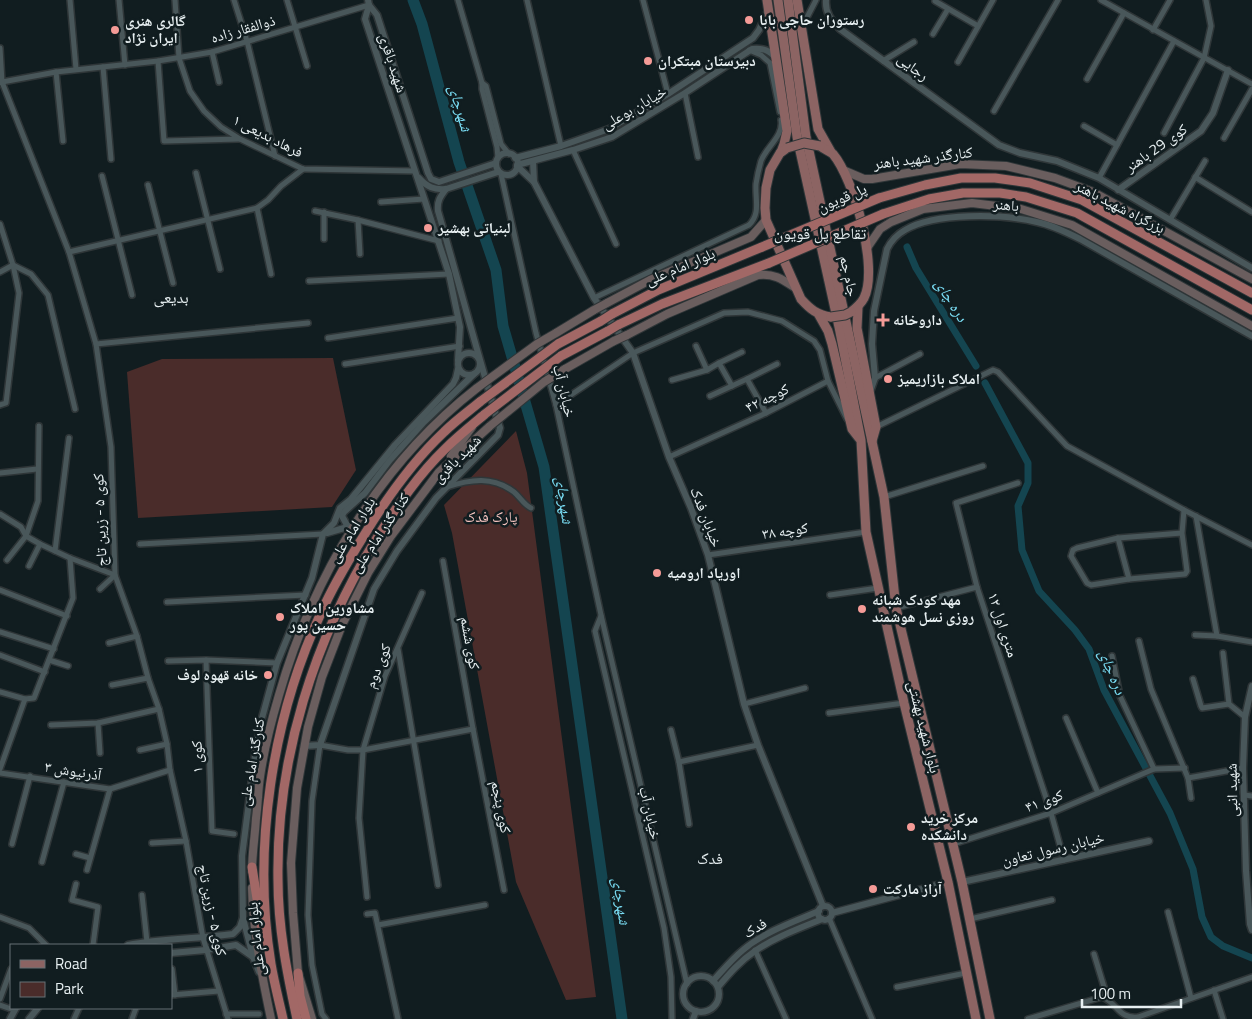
<svg xmlns="http://www.w3.org/2000/svg" width="1252" height="1019" font-family="'Titillium Web','Noto Naskh Arabic',sans-serif">
<style>
.green{fill:#4a2c2a}
.lines{fill:none;stroke-linecap:round;stroke-linejoin:round}
.canal{stroke:#144550;stroke-width:7}
.river{stroke:#144550;stroke-width:11}
.minor-casing{stroke:#2f3638;stroke-width:8}
.tertiary-casing{stroke:#2f3638;stroke-width:9}
.secondary-casing{stroke:#2f3638;stroke-width:10}
.primary-casing{stroke:#2f3638;stroke-width:11}
.trunk-casing{stroke:#2f3638;stroke-width:11}
.minor{stroke:#49575a;stroke-width:5}
.tertiary{stroke:#49575a;stroke-width:6}
.secondary{stroke:#6a5e5e;stroke-width:8}
.primary{stroke:#8c6463;stroke-width:9}
.trunk{stroke:#a26866;stroke-width:9}
.secondary-bridge-casing{stroke:#2f3638;stroke-width:10;stroke-linecap:butt}
.primary-bridge-casing{stroke:#2f3638;stroke-width:11;stroke-linecap:butt}
.trunk-bridge-casing{stroke:#2f3638;stroke-width:11;stroke-linecap:butt}
.secondary-bridge{stroke:#6a5e5e;stroke-width:8}
.primary-bridge{stroke:#8c6463;stroke-width:9}
.trunk-bridge{stroke:#a26866;stroke-width:9}
.poi-dot{fill:#f59b97;stroke:#111d20;stroke-width:2}
.labels{text-anchor:middle;stroke-width:5;stroke-linejoin:round;paint-order:stroke}
.poi-label{font-size:15px;font-weight:bold;fill:#e7eff1;stroke:#111d20;text-anchor:start}
.street-label{font-size:15px;fill:#e7eff1;stroke:#111d20}
.park-label{font-size:15px;fill:#f6c3bf;stroke:#111d20}
.water-label{font-size:16px;font-style:italic;fill:#79dcf3;stroke:#111d20}
.neighbourhood-label{font-size:16px;fill:#e7eff1;stroke:#111d20}
</style>
<rect width="100%" height="100%" fill="#111d20"/>
<g class="green">
<polygon points="333,358 356,470 332,507 138,518 127,372 162,359"/>
<polygon points="516,431 527,473 596,997 566,1000 516,882 452,533 444,505"/>
</g>
<g class="lines">
<g class="canal">
<polyline points="907,247 916,268 976,366"/>
<polyline points="985,383 1028,463 1028,483 1018,506 1022,550 1039,591 1075,630 1089,649 1104,690 1170,813 1193,869 1202,917 1211,937 1223,946 1252,958"/>
</g>
<polyline class="river" points="413,0 422,24 459,162 496,270 503,326 544,467 622,1019"/>
<g class="minor-casing">
<g id="minor">
<polyline points="70,0 76,69"/>
<polyline points="119,0 125,65"/>
<polyline points="175,0 179,58 190,91 204,111 221,127 240,139 303,169 415,171"/>
<polyline points="234,0 247,41 275,156"/>
<polyline points="287,0 307,66"/>
<polyline points="458,0 482,83 482,89 497,147 498,158"/>
<polyline points="527,0 561,146"/>
<polyline points="643,0 668,94"/>
<polyline points="1101,0 1252,84"/>
<polyline points="935,1 978,26"/>
<polyline points="802,27 816,0"/>
<polyline points="1153,30 1170,0"/>
<polyline points="933,34 948,9"/>
<polyline points="0,48 2,82 69,252 96,344 111,447 115,575 137,636 148,678 159,709 167,744 170,770 186,841 203,938 228,1019"/>
<polyline points="749,50 761,55 770,63 780,112"/>
<polyline points="212,52 219,82"/>
<polyline points="158,61 164,141 239,139"/>
<polyline points="883,61 914,42"/>
<polyline points="958,62 993,0"/>
<polyline points="103,67 111,159"/>
<polyline points="56,72 63,141"/>
<polyline points="1087,79 1124,13"/>
<polyline points="2,82 56,72 158,61 212,52 369,5"/>
<polyline points="482,83 486,86 501,144 509,154"/>
<polyline points="685,93 698,157"/>
<polyline points="994,111 1058,0"/>
<polyline points="1084,126 1117,145"/>
<polyline points="1164,133 1204,58 1211,26 1206,0"/>
<polyline points="1224,138 1252,89"/>
<polyline points="573,150 616,244"/>
<polyline points="196,173 220,269"/>
<polyline points="501,174 536,333 556,405 601,615 687,984"/>
<polyline points="102,176 132,295"/>
<polyline points="1195,177 1252,212"/>
<polyline points="1099,178 1174,41"/>
<polyline points="148,185 173,283"/>
<polyline points="381,202 424,199"/>
<polyline points="257,208 271,274"/>
<polyline points="315,211 358,220 439,241"/>
<polyline points="324,212 324,239"/>
<polyline points="358,220 360,254"/>
<polyline points="1170,220 1205,161"/>
<polyline points="0,224 13,265 19,293 6,403 0,405"/>
<polyline points="69,252 257,208 268,200 281,186 303,169"/>
<polyline points="13,265 31,274 48,295 75,409"/>
<polyline points="0,272 13,265"/>
<polyline points="309,281 449,274"/>
<path d="M594 298 749 225C761 213 755 200 756 184 757 177 759 168 761 161 766 147 784 136 781 120"/>
<polyline points="328,338 458,318"/>
<polyline points="96,344 308,323"/>
<polyline points="696,346 707,370 719,363"/>
<polyline points="345,364 460,346"/>
<polyline points="875,378 920,354"/>
<polyline points="672,380 707,370"/>
<polyline points="732,386 719,363 742,352"/>
<polyline points="710,396 747,379"/>
<polyline points="556,405 633,353 724,313 748,312 782,321 814,341 820,350 828,381 847,419"/>
<polyline points="766,413 747,379 777,364"/>
<polyline points="876,427 993,370 998,372 1067,446 1184,510 1252,545"/>
<polyline points="669,457 766,413 828,381"/>
<polyline points="0,473 37,469"/>
<polyline points="1018,483 956,503 977,587 1051,813 1064,860"/>
<path d="M447 487C471 479 493 476 514 492 520 497 524 505 531 508"/>
<polyline points="884,497 983,466"/>
<polyline points="0,514 21,527 26,536 40,544 70,558 115,575 100,589"/>
<polyline points="1196,516 1217,636"/>
<polyline points="1182,533 1118,538 1077,548 1073,550 1071,556 1087,583 1091,585 1129,579 1185,574 1187,571 1182,533 1184,510"/>
<polyline points="1118,538 1129,579"/>
<polyline points="140,544 323,534"/>
<polyline points="55,551 69,438"/>
<polyline points="708,555 866,532"/>
<polyline points="7,560 26,536 38,501 39,426"/>
<polyline points="443,561 473,729 504,890"/>
<polyline points="29,566 40,544"/>
<polyline points="0,590 67,616"/>
<polyline points="830,595 878,588"/>
<polyline points="167,602 306,595"/>
<polyline points="896,608 977,587"/>
<polyline points="601,616 595,631 664,928 671,977 672,1019"/>
<polyline points="0,632 54,649"/>
<polyline points="1195,635 1217,636 1252,642"/>
<polyline points="1139,641 1151,689 1188,778 1191,798"/>
<polyline points="109,643 137,636"/>
<polyline points="398,649 438,885"/>
<polyline points="1223,653 1229,704 1245,717"/>
<polyline points="0,655 45,672"/>
<polyline points="1112,656 1120,696 1154,769"/>
<polyline points="49,660 68,666"/>
<polyline points="206,660 212,831 234,834"/>
<polyline points="168,661 206,660 277,663"/>
<polyline points="1193,679 1201,706 1202,708 1229,704"/>
<polyline points="112,685 148,678"/>
<polyline points="0,692 25,699 34,698 73,598 70,558"/>
<polyline points="744,704 805,688"/>
<polyline points="829,713 904,703"/>
<polyline points="1066,718 1098,793"/>
<polyline points="98,723 100,753"/>
<polyline points="51,725 98,723 159,709"/>
<polyline points="671,730 679,762"/>
<polyline points="140,750 167,744"/>
<polyline points="0,769 25,699"/>
<polyline points="0,773 110,789 170,770"/>
<polyline points="1188,778 1243,768"/>
<polyline points="1245,795 1252,796"/>
<polyline points="689,824 679,762 758,745"/>
<polyline points="152,843 186,841"/>
<polyline points="12,844 30,776"/>
<polyline points="953,844 1051,813 1154,769 1185,768"/>
<polyline points="76,854 90,858"/>
<polyline points="42,862 64,782"/>
<polyline points="87,870 110,789"/>
<polyline points="76,884 72,900 98,907 93,945"/>
<polyline points="142,895 147,942"/>
<polyline points="367,897 359,818 363,750 385,676 422,593"/>
<polyline points="1168,912 1191,998"/>
<polyline points="367,914 375,913 398,1019"/>
<polyline points="0,917 29,928 46,945"/>
<polyline points="829,918 872,1019"/>
<polyline points="970,919 1052,900"/>
<polyline points="378,925 485,905"/>
<polyline points="755,950 786,1019"/>
<polyline points="1094,954 1108,1000"/>
<polyline points="172,969 175,995"/>
<polyline points="897,987 966,973"/>
<polyline points="1214,990 1223,1019"/>
<polyline points="171,995 219,991"/>
<polyline points="0,999 11,969"/>
<polyline points="0,1005 14,1010"/>
<polyline points="226,1014 259,1014"/>
<polyline points="74,1019 79,1008"/>
<polyline points="132,1019 136,1008"/>
<polyline points="326,1019 322,1014 312,965 308,915 312,801 320,745 348,750 363,750 473,729"/>
<path d="M1028 1019 1102 997C1118 1003 1118 1019 1138 1017L1252 977"/>
</g>
</g>
<g class="tertiary-casing">
<g id="tertiary">
<polyline points="368,0 369,5 377,15 428,173 431,179 439,182 496,163"/>
<path d="M826 0C825 13 831 20 840 29L999 145 1020 153 1057 161 1099 178 1252 268"/>
<polyline points="369,5 365,19 449,274 460,327 458,360"/>
<polyline points="0,82 2,82"/>
<circle cx="507" cy="164" r="11"/>
<polyline points="515,158 561,146 609,129 668,94 753,38 759,30 768,11"/>
<polyline points="533,161 534,182 594,298 633,353 669,457 691,508 708,555 744,704 758,745 823,906"/>
<path d="M517 165 573 150 612 137 685 93 752 49C763 48 770 50 776 59"/>
<polyline points="517,166 534,182"/>
<path d="M419 178C427 187 434 190 446 189L498 172"/>
<polyline points="1118,190 1201,131 1213,113 1228,70"/>
<circle cx="469" cy="364" r="11"/>
<path d="M870 392 875 378 872 344 874 311 887 249C891 241 896 235 905 230 935 212 1003 214 1037 222 1052 225 1066 232 1080 239L1252 336"/>
<polyline points="348,527 342,516 344,512 365,493 390,460 424,422 474,374"/>
<polyline points="327,533 351,526"/>
<polyline points="1252,686 1245,717 1243,768 1246,871 1250,924 1252,930"/>
<path d="M304 746 320 745 374 589 397 551 436 498 498 435 500 428C478 356 459 283 438 211 437 201 440 197 446 189"/>
<polyline points="962,882 1149,841"/>
<circle cx="825" cy="913" r="7"/>
<polyline points="832,913 948,882"/>
<path d="M128 945C162 938 198 939 233 934L240 927 243 918"/>
<polyline points="171,953 206,950 236,945 253,957"/>
<polyline points="259,972 253,957 243,918 242,856 256,748 262,718 277,663 312,578 323,534 334,523 340,508 351,499 395,445 453,384 456,378 458,369"/>
<circle cx="701" cy="994" r="18"/>
<path d="M713 981C723 970 732 959 743 950 764 932 793 922 819 911"/>
<path d="M718 987C729 974 740 961 755 951 775 937 800 928 822 919"/>
<polyline points="10,1019 16,1008"/>
<polyline points="29,1019 38,1008"/>
<polyline points="693,1019 696,1011"/>
</g>
</g>
<g class="secondary-casing">
<g id="secondary">
<polyline points="843,170 864,179 872,179 960,164 1006,166 1055,178 1093,192 1252,279"/>
<polyline points="867,248 880,229 891,222 923,209 972,203 1021,209 1072,225 1252,326"/>
<polyline points="607,303 650,280 751,237 766,220"/>
<polyline points="556,333 594,310"/>
<path d="M627 335 667 314 758 275C773 273 782 279 794 287"/>
<polyline points="565,369 614,341"/>
<polyline points="451,456 472,427"/>
<polyline points="256,748 267,733"/>
<path d="M252 871C252 854 255 836 256 818 258 804 258 790 260 777 264 749 271 722 279 695 313 577 379 464 477 388"/>
<path d="M252 888C253 932 262 976 271 1019"/>
<polyline points="312,1019 298,973 293,913 291,863 297,788 308,727 322,677 342,625 368,573 391,536 439,472 490,426"/>
</g>
</g>
<g class="primary-casing">
<g id="primary">
<polyline points="767,0 787,131 784,144 781,152"/>
<polyline points="778,0 797,137 839,327 861,440 866,532 904,703 948,882 976,1019"/>
<polyline points="788,0 806,137 884,497 896,608 962,882 990,1019"/>
<polyline points="797,0 818,129 831,152"/>
<path d="M820 146C824 149 829 151 833 154 854 179 879 268 864 298 861 304 856 308 851 312"/>
<path d="M787 148 780 153 770 170 766 188 765 208 766 220 801 299C810 309 817 315 831 317"/>
<polyline points="858,307 857,328 876,427 872,441"/>
<polyline points="819,315 828,331 832,344 852,429 859,438"/>
</g>
</g>
<g class="trunk-casing">
<g id="trunk">
<polyline points="879,198 925,185 961,178 995,178 1030,183 1082,200 1252,293"/>
<polyline points="883,214 929,199 963,193 1000,193 1026,197 1077,213 1252,310"/>
<polyline points="612,314 658,290 762,247"/>
<polyline points="618,325 662,304 769,263"/>
<polyline points="558,344 601,321"/>
<polyline points="561,356 608,331"/>
<polyline points="252,867 264,943"/>
<polyline points="298,973 300,996 306,1019"/>
<path d="M283 1019C279 1001 274 982 271 964 252 849 272 718 321 613 333 586 348 561 363 537 386 499 412 462 444 432 455 421 469 411 481 401"/>
<path d="M297 1019C287 973 278 927 278 880 276 758 314 639 378 536 398 505 419 474 445 449 458 436 472 425 485 414"/>
</g>
</g>
<use href="#minor" class="minor"/>
<use href="#tertiary" class="tertiary"/>
<use href="#secondary" class="secondary"/>
<use href="#primary" class="primary"/>
<use href="#trunk" class="trunk"/>
<g class="secondary-bridge-casing">
<g id="secondary-bridge">
<polyline points="594,310 607,303"/>
<polyline points="614,341 627,335"/>
<polyline points="477,388 537,344 556,333"/>
<polyline points="490,426 544,382 565,369"/>
</g>
</g>
<g class="primary-bridge-casing">
<g id="primary-bridge">
<polyline points="787,148 804,143 820,146"/>
<polyline points="831,317 845,315 851,312"/>
</g>
</g>
<g class="trunk-bridge-casing">
<g id="trunk-bridge">
<polyline points="762,247 879,198"/>
<polyline points="769,263 883,214"/>
<polyline points="601,321 612,314"/>
<polyline points="608,331 618,325"/>
<polyline points="481,401 558,344"/>
<polyline points="485,414 561,356"/>
</g>
</g>
<use href="#secondary-bridge" class="secondary-bridge"/>
<use href="#primary-bridge" class="primary-bridge"/>
<use href="#trunk-bridge" class="trunk-bridge"/>
</g>
<g class="poi-dot">
<circle cx="749" cy="20" r="5"/>
<circle cx="115" cy="30" r="5"/>
<circle cx="648" cy="61" r="5"/>
<circle cx="428" cy="228" r="5"/>
<path d="M880.5 312.5h5v5h5v5h-5v5h-5v-5h-5v-5h5z"/>
<circle cx="888" cy="379" r="5"/>
<circle cx="657" cy="573" r="5"/>
<circle cx="862" cy="609" r="5"/>
<circle cx="280" cy="617" r="5"/>
<circle cx="268" cy="675" r="5"/>
<circle cx="911" cy="827" r="5"/>
<circle cx="873" cy="889" r="5"/>
</g>
<g class="labels">
<g class="poi-label">
<text x="759" y="25">رستوران حاجی بابا</text>
<text x="125" y="26">گالری هنری<tspan x="125" dy="17">ایران نژاد</tspan></text>
<text x="658" y="66">دبیرستان مبتکران</text>
<text x="438" y="233">لبنیاتی بهشیر</text>
<text x="893" y="325">داروخانه</text>
<text x="898" y="384">املاک بازاریمیز</text>
<text x="667" y="578">اوریاد ارومیه</text>
<text x="872" y="605">مهد کودک شبانه<tspan x="872" dy="17">روزی نسل هوشمند</tspan></text>
<text x="290" y="613">مشاورین املاک<tspan x="290" dy="17">حسین پور</tspan></text>
<text x="258" y="680" text-anchor="end">خانه قهوه لوف</text>
<text x="921" y="823">مرکز خرید<tspan x="921" dy="17">دانشکده</tspan></text>
<text x="883" y="894">آراز مارکت</text>
</g>
<g class="street-label">
<text transform="translate(243 29) rotate(-16)" y="5">ذوالفقار زاده</text>
<text transform="translate(393 63) rotate(72)" y="5">شهید باقری</text>
<text transform="translate(913 67) rotate(37)" y="5">رجایی</text>
<text transform="translate(634 108) rotate(-30)" y="5">خیابان بوعلی</text>
<text transform="translate(268 136) rotate(27)" y="5">فرهاد بدیعی ۱</text>
<text transform="translate(1156 148) rotate(-35)" y="5">کوی 29 باهنر</text>
<text transform="translate(923 158) rotate(-7)" y="5">کنارگذر شهید باهنر</text>
<text transform="translate(842 198) rotate(-23)" y="5">پل قویون</text>
<text transform="translate(1006 205) rotate(5)" y="5">باهنر</text>
<text transform="translate(1120 207) rotate(27)" y="5">بزرگراه شهید باهنر</text>
<text transform="translate(680 267) rotate(-23)" y="5">بلوار امام علی</text>
<text transform="translate(849 276) rotate(78)" y="5">جام جم</text>
<text transform="translate(564 391) rotate(76)" y="5">خیابان آب</text>
<text transform="translate(767 398) rotate(-26)" y="5">کوچه ۴۲</text>
<text transform="translate(457 459) rotate(-45)" y="5">شهید باقری</text>
<text transform="translate(706 517) rotate(69)" y="5">خیابان فدک</text>
<text transform="translate(100 520) rotate(-92)" y="5">کوی ۵ - زرین تاج</text>
<text transform="translate(352 530) rotate(-58)" y="5">بلوار امام علی</text>
<text transform="translate(785 531) rotate(-8)" y="5">کوچه ۳۸</text>
<text transform="translate(380 533) rotate(-56)" y="5">کنار گذر امام علی</text>
<text transform="translate(1003 625) rotate(72)" y="5">۱۲ متری اول</text>
<text transform="translate(470 643) rotate(80)" y="5">کوی ششم</text>
<text transform="translate(378 666) rotate(-68)" y="5">کوی دوم</text>
<text transform="translate(924 727) rotate(76)" y="5">بلوار شهید بهشتی</text>
<text transform="translate(197 757) rotate(-92)" y="5">کوی ۱</text>
<text transform="translate(252 762) rotate(-80)" y="5">کنارگذر امام علی</text>
<text transform="translate(73 771) rotate(9)" y="5">آذرنیوش ۳</text>
<text transform="translate(1232 790) rotate(-91)" y="5">شهید انبی</text>
<text transform="translate(1044 801) rotate(-20)" y="5">کوی ۴۱</text>
<text transform="translate(501 807) rotate(79)" y="5">کوی پنجم</text>
<text transform="translate(650 813) rotate(77)" y="5">خیابان آب</text>
<text transform="translate(1053 849) rotate(-13)" y="5">خیابان رسول تعاون</text>
<text transform="translate(212 910) rotate(78)" y="5">کوی ۵ - زرین تاج</text>
<text transform="translate(755 928) rotate(-30)" y="5">فدک</text>
<text transform="translate(256 939) rotate(-96)" y="5">بلوار امام علی</text>
</g>
<g class="park-label">
<text x="491" y="522">پارک فدک</text>
</g>
<g class="water-label">
<text transform="translate(461 108) rotate(74)" y="6">شهرچای</text>
<text transform="translate(952 300) rotate(58)" y="6">دره چای</text>
<text transform="translate(565 500) rotate(82)" y="6">شهرچای</text>
<text transform="translate(1113 672) rotate(68)" y="6">دره چای</text>
<text transform="translate(622 901) rotate(82)" y="6">شهرچای</text>
</g>
<g class="neighbourhood-label">
<text x="820" y="239">تقاطع پل قویون</text>
<text x="171" y="303">بدیعی</text>
<text x="710" y="864">فدک</text>
</g>
</g>
<rect x="10" y="944" width="162" height="65" fill="#111d20" stroke="#677174"/>
<rect x="20" y="960" width="25" height="8" fill="#8c6463" stroke="#677174"/>
<text x="55" y="969" font-size="15" fill="#e7eff1">Road</text>
<rect x="20" y="982" width="25" height="15" fill="#4a2c2a" stroke="#677174"/>
<text x="55" y="994" font-size="15" fill="#e7eff1">Park</text>
<path d="M1082 999v8h99v-8" fill="none" stroke="#e7eff1" stroke-width="2.5"/>
<text x="1090" y="999" font-size="15" fill="#e7eff1" stroke="#111d20" stroke-width="4" paint-order="stroke">100 m</text>
</svg>
